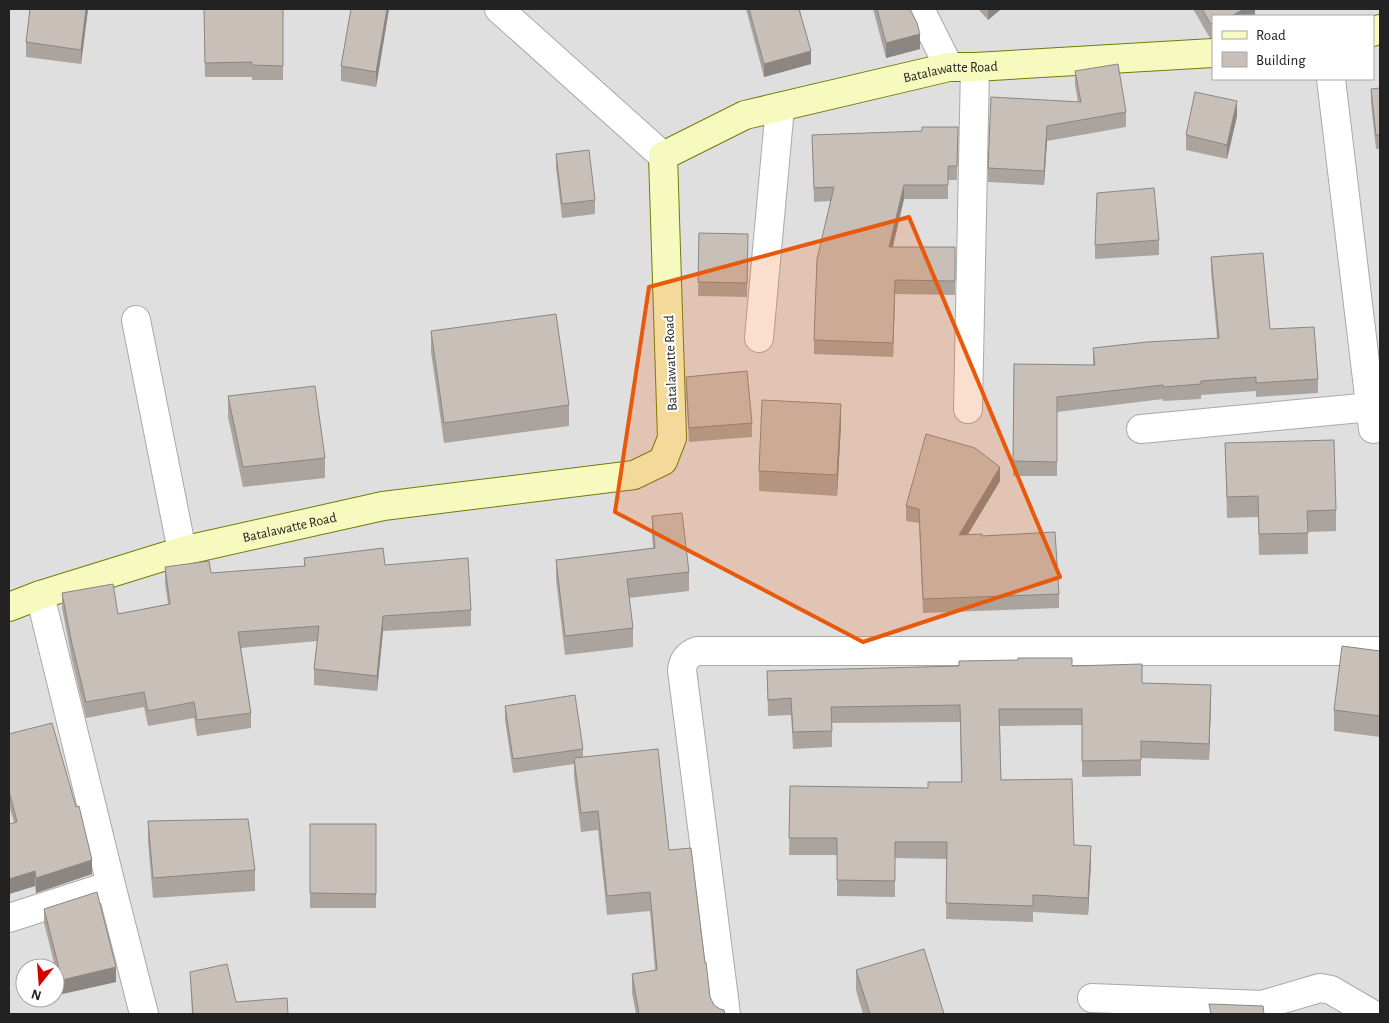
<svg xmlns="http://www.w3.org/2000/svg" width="1389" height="1023" font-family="'Alegreya Sans',sans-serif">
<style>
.residential{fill:#e0dfdf;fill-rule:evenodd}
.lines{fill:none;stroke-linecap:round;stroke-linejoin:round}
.street-casing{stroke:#a9a9a9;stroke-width:30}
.secondary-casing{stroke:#707d05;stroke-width:30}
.street{stroke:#fff;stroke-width:28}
.secondary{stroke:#f7fabf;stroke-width:28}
.wall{fill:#aba49e}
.shaded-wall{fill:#8b8681}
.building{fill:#c7bfb8;stroke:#8b8681}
.marked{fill:#e8590c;fill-opacity:0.2;stroke:#e8590c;stroke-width:4;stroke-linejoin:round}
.labels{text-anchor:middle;stroke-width:4;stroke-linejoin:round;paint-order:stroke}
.street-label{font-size:14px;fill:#222;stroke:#fff}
</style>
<rect width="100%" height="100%" fill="#f2efe9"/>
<path class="residential" d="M9 9H1380V1014H9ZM1213 16H1373V79H1213ZM25 968H55V998H25Z"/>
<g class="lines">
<g class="street-casing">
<g id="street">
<polyline points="499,9 663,156"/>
<polyline points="920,9 949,67"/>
<polyline points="1331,79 1373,429"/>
<polyline points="136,320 182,551"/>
<polyline points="759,338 780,107"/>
<polyline points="968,409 975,67"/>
<polyline points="1141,429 1371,407"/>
<polyline points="40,595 111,885 144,1014"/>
<polyline points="9,918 111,885"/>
<polyline points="1092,998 1262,1005 1320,988 1331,990 1372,1014"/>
<path d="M726 1014 682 670C683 660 687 655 697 651H1380"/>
</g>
</g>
<g class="secondary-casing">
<g id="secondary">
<polyline points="1373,32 1380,29"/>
<path id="s1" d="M9 607 40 595 182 551 383 506 634 475 663 461 672 438 663 156 745 115 949 67H975L1213 53"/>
</g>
</g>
<use href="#street" class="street"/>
<use href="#secondary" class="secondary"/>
</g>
<g class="wall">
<polygon points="30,9 88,9 81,64 26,57 26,42"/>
<polygon points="204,9 283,9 283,80 252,80 252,77 205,77"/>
<polygon points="351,9 389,9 376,87 341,81 341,66"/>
<polygon points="746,9 804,9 800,10 811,64 764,77"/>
<polygon points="873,9 910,9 920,49 886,58"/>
<polygon points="978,9 1001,9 988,20"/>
<polygon points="1193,9 1255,9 1255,16 1213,16 1213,38 1210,38"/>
<polygon points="1075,71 1126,112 1126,127 1047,141 1044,185 988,182 988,168 1078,102 1075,85"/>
<polygon points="1380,88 1380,149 1376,149 1371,103 1371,89"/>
<polygon points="1237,116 1227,159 1186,150 1186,135"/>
<polygon points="958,127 957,180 948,180 948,199 904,199 893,247 955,247 955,295 895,294 893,357 814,354 814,340 830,201 814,202 812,135 922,131"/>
<polygon points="556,154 595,200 595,214 562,218 556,168"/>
<polygon points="699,233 748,248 747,297 698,296"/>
<polygon points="1159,240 1159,255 1095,259 1095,245"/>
<polygon points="1211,257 1270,329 1318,379 1318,393 1256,397 1256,391 1201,395 1201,399 1163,401 1163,399 1057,412 1057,476 1013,476 1014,364 1093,365 1093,348 1217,338 1211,271"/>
<polygon points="431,331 569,405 569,426 444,443 431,352"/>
<polygon points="686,377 752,423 752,437 689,442 686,391"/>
<polygon points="228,396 325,458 325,478 243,487 228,417"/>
<polygon points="841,425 837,496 759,491 759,471"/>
<polygon points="1225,443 1336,510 1336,531 1308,532 1308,554 1259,555 1258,517 1227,518"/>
<polygon points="1000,481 968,534 982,536 1059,594 1059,608 923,613 919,523 906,521 906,506"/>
<polygon points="652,516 689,572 689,591 629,598 633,628 633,647 565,655 556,579 556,560 653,548 652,535"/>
<polygon points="304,558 385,565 471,610 471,626 383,631 377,691 314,685 314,669 317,641 241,648 251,713 251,728 197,736 194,718 148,726 144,707 86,718 72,660 62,608 62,593 118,614 168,604 165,583 165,567 211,573 304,566"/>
<polygon points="1380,651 1380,737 1334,731 1334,710"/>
<polygon points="1072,666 1142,683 1211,701 1209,760 1141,758 1141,776 1082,777 1082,725 1000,726 1001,780 1074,845 1091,862 1088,915 1033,912 1033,922 946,919 947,859 895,858 895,897 837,896 837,855 789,855 790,786 928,788 961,782 960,722 832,723 832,747 793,749 791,715 768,716 767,671"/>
<polygon points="505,706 583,749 583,757 669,850 705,963 710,997 714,1005 725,1014 636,1014 632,993 632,974 655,970 650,911 607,915 598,830 581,832 574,777 574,764 513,773 505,720"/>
<polygon points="9,734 92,874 36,893 35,886 9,894 9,824 14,823 9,805"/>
<polygon points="148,821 255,870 255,891 153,898 148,842"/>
<rect x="310" y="824" width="66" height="84"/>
<polygon points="44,909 116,982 62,994 44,923"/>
<polygon points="856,970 944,1014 863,1014 856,990"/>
<polygon points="190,972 236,1002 288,1014 192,1014"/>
</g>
<g class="shaded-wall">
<polygon points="86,9 88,9 81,64 81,50"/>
<polygon points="387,9 389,9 376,87 376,72"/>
<polygon points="988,9 1001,9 988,20"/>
<polygon points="1244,9 1255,9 1255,16 1231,16"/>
<polygon points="920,34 920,49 886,58 886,43"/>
<polygon points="811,51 811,64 764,77 764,64"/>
<polygon points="1237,101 1237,116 1227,159 1227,145"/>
<polygon points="1047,126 1047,141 1044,185 1044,171"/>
<polygon points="904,185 904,199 889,261 889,247"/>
<polygon points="895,280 895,294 893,357 893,343"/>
<polygon points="841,404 841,425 837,496 837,475"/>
<polygon points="1000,467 1000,481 959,549 959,535"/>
<polygon points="383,616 383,631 377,691 377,676"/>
<polygon points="1211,685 1211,701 1209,760 1209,744"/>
<polygon points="1091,846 1091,862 1088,915 1088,898"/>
<polygon points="92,860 92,874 36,893 36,878"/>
<polygon points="35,871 35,886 9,894 9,879"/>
<polygon points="116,967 116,982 62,994 62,980"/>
</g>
<g class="building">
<polygon points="30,9 86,9 81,50 26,42"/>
<polygon points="204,9 283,9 283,66 252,65 252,62 205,63"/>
<polygon points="351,9 387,9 376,72 341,66"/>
<polygon points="749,9 799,9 811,51 764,64"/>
<polygon points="877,9 910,9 917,23 920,34 886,43"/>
<polygon points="1202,9 1244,9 1231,16 1213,16 1213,24 1210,23"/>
<polygon points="1118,64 1126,112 1047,126 1044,171 988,168 991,97 1081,102 1075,71"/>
<polygon points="1380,88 1380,135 1376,135 1371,89"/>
<polygon points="1195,92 1237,101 1227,145 1186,135"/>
<polygon points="922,127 958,127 957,166 948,166 948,185 904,185 889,247 955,247 955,281 895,280 893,343 814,340 817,259 834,187 814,188 812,135 922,131"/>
<polygon points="589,150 595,200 562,204 556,154"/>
<polygon points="1154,188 1159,240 1095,245 1097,193"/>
<polygon points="699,233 748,234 747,283 698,282"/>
<polygon points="1263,253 1270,329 1314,327 1318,379 1256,383 1256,377 1201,381 1201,384 1163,387 1163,385 1057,397 1057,462 1013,461 1014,364 1095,365 1093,348 1147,342 1219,338 1211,257"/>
<polygon points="556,314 569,405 444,423 431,331"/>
<polygon points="747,371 752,423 689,428 686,377"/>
<polygon points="315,386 325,458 243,467 228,396"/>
<polygon points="762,400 841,404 837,475 759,471"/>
<polygon points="926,434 975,448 1000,467 959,535 982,534 982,536 1055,532 1059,594 923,599 919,509 906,506"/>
<polygon points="1334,440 1336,510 1307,511 1308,533 1259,534 1258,496 1227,497 1225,443"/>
<polygon points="682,513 689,572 627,579 633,628 565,636 556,560 655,548 652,516"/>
<polygon points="383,548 385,565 468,558 471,610 383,616 377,676 314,669 319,626 238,632 251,713 197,720 194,702 148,711 144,692 86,702 72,644 62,593 113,584 118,614 170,604 165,567 209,561 211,573 305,566 304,558"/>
<polygon points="1342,646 1380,651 1380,716 1334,710"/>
<polygon points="1018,658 1072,658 1072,666 1142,664 1142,683 1211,685 1209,744 1141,741 1141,760 1082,761 1082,709 999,709 1001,780 1072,779 1074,845 1091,846 1088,898 1033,895 1033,906 946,903 947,842 895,842 895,881 837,880 837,838 789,838 790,786 928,788 928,782 962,782 960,705 831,707 832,731 793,732 791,698 768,700 767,671 959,666 959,661 1018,660"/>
<polygon points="575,695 583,749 513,759 505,706"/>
<polygon points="52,723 76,807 79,806 92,860 36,878 35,871 9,879 9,824 17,822 9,791 9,734"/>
<polygon points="658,749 669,850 691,848 705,963 706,962 710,997 714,1005 720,1009 724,1010 725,1014 639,1014 632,974 657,970 650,892 607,896 598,811 581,813 574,758"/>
<polygon points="248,819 255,870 153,878 148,821"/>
<polygon points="310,824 376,824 376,894 310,893"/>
<polygon points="97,892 116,967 62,980 44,909"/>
<polygon points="924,949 944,1014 870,1014 856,970"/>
<polygon points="227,964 236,1002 287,998 288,1014 193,1014 190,972"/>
<polygon points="1209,1004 1263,1006 1264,1014 1211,1014"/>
</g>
<path class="marked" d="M909 217 1060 577 863 642 615 512 649 287Z"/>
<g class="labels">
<g class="street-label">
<text dy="5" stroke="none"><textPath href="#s1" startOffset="1282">Batalawatte Road</textPath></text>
<text transform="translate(670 363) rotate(-92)" y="5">Batalawatte Road</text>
<text dy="5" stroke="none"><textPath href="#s1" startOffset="292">Batalawatte Road</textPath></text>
</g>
</g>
<rect width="1389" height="1023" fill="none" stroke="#222222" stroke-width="20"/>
<rect x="1212" y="15" width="162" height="65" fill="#ffffff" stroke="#a7a7a7"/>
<rect x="1222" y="31" width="25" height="8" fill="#f7fabf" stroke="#a7a7a7"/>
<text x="1256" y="40" font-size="15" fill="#222222">Road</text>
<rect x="1222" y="52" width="25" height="15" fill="#c7bfb8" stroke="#a7a7a7"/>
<text x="1256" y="65" font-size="15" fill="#222222">Building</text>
<g transform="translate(40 983) rotate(197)"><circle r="24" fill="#ffffff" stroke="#a7a7a7"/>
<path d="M0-4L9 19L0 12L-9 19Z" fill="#d40000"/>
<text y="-8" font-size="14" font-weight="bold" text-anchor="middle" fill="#222222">N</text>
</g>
</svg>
